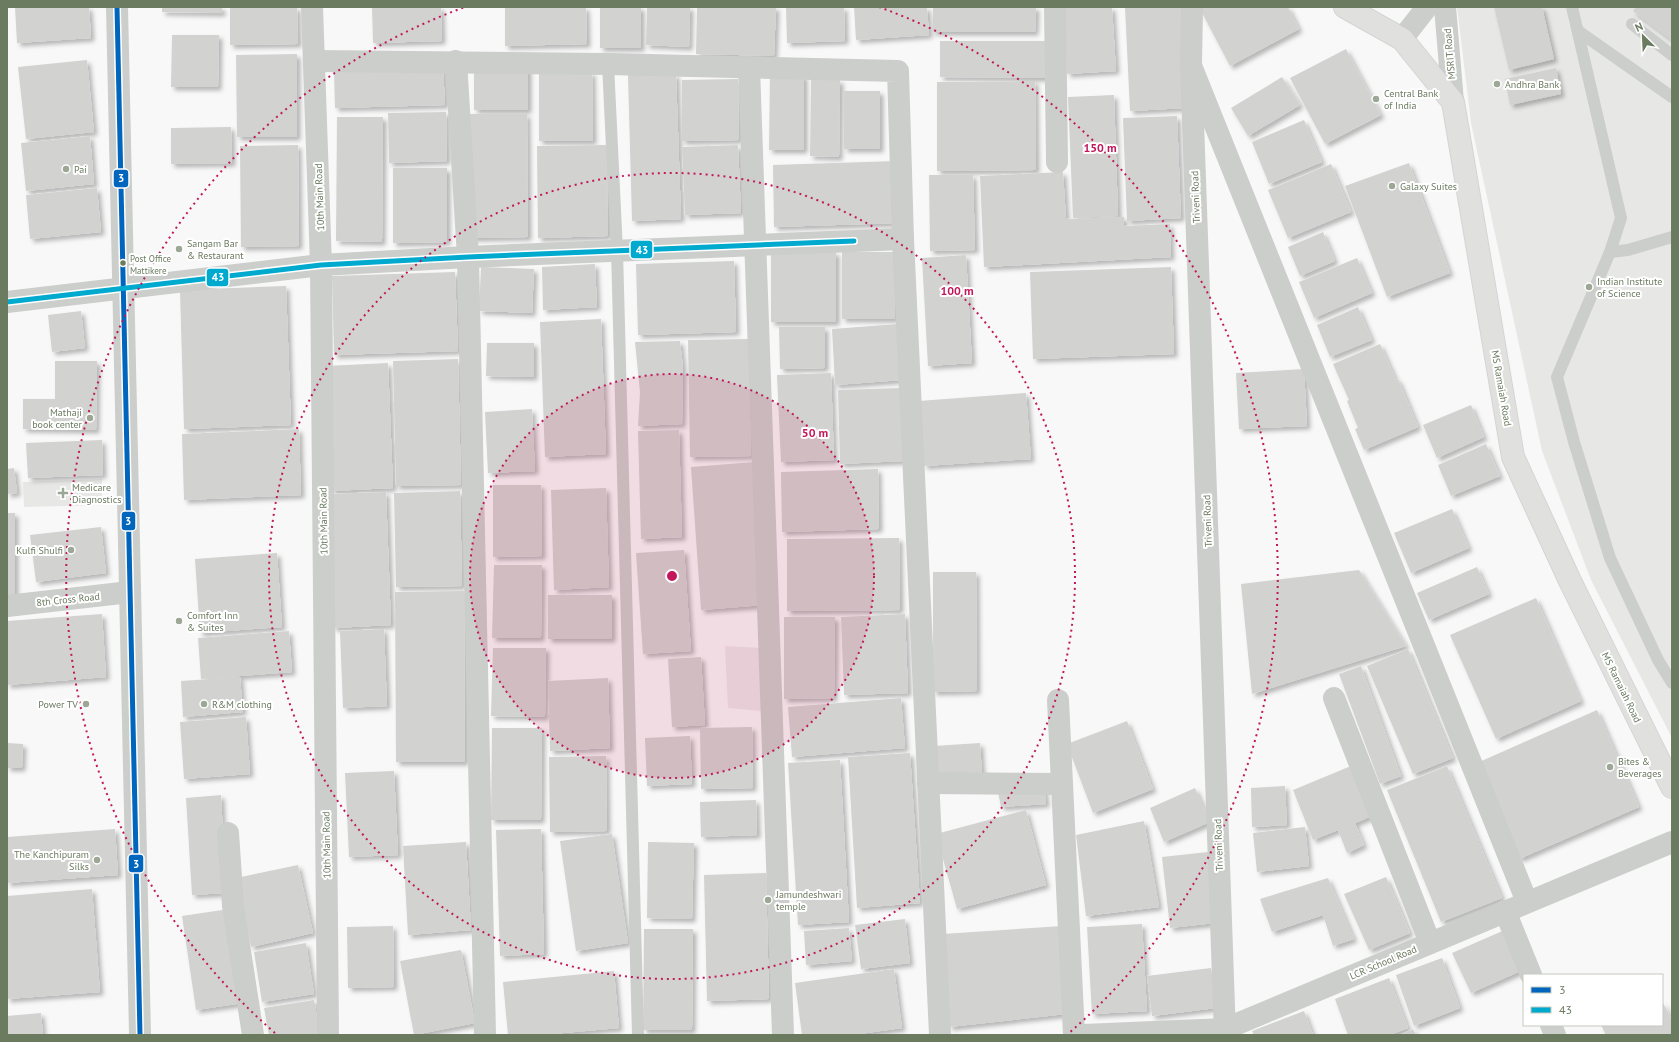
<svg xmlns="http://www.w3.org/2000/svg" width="1679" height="1042" font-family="'PT Sans',sans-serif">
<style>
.built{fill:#e7e8e6}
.green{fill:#ebe6e8}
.building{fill:#d2d3d0;filter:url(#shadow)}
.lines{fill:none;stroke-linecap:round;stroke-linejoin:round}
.secondary-casing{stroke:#d4d5d3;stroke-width:24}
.service{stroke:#cccecb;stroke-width:12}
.minor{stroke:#cccecb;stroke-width:22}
.tertiary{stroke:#cccecb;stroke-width:22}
.secondary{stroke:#e0e1df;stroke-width:22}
.bus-1-casing{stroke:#fff;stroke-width:8}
.bus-2-casing{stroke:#fff;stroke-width:8}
.bus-1{stroke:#0065bd;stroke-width:5}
.bus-2{stroke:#00a9ce;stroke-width:5}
.ring{fill:none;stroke:#c2185b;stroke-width:2;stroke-dasharray:2 4}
.poi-dot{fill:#9ca795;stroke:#fff;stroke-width:1.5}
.bus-dot{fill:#6b7b60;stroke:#fff;stroke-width:1.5}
.labels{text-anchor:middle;stroke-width:4;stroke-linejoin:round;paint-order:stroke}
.bus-label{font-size:9px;fill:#6b7b60;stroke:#fff;text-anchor:start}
.street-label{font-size:10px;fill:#6b7b60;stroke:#fff}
.poi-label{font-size:10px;fill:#6b7b60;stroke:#fff;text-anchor:start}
.centre{fill:#c2185b;stroke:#fff;stroke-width:2}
.ring-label{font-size:12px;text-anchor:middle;font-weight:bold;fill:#c2185b;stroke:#fff;stroke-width:4;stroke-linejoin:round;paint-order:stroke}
.line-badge{stroke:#fff;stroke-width:1.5}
.badge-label{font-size:11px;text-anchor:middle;font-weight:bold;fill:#fff}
</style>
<defs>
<filter id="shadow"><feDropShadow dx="3.5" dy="3.5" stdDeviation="2" flood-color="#0004"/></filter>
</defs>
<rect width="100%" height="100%" fill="#f8f8f8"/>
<g class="built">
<polygon points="1457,7 1672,7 1672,738 1591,580 1542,451 1471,123"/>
<polygon points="102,479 102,505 24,507 23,482"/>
</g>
<polygon class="green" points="725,646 762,648 761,711 728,708"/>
<g class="building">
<polygon points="15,7 89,7 91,38 17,43"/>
<polygon points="162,7 222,7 222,13 162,12"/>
<polygon points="230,7 297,7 298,44 230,45"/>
<polygon points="372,7 441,7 442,41 373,43"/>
<polygon points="505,7 586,7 587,44 505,46"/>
<rect x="600" y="7" width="41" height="41"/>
<polygon points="647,7 690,7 689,47 646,45"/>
<polygon points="697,7 776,7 774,56 696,54"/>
<polygon points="786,7 844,7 845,41 787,43"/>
<polygon points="854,7 927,7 929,35 856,40"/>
<polygon points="933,7 1036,7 1035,32 932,32"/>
<polygon points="1064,7 1112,7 1116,71 1067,74"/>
<polygon points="1125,7 1181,7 1186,108 1130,111"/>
<polygon points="1199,7 1288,7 1299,29 1230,66"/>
<polygon points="1494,7 1542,7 1554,59 1509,70"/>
<polygon points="1636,7 1672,7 1672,40 1633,11"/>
<polygon points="172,35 219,35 218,87 171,87"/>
<polygon points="940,41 1047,41 1047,78 940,77"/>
<polygon points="1346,49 1381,115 1325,144 1290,78"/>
<polygon points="297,54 297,137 237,137 236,55"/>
<polygon points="87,60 94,132 26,139 18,67"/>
<rect x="474" y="66" width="54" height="44"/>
<polygon points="443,67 445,105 335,108 334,71"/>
<polygon points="1556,68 1561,94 1510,105 1505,79"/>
<polygon points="539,72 592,72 593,141 539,141"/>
<polygon points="676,74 681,219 632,221 628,75"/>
<polygon points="770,74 804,75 804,150 769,150"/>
<polygon points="1282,77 1300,105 1248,136 1231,108"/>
<polygon points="738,79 739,140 682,141 682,80"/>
<polygon points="811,79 840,80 839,157 810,156"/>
<polygon points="1035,81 1036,170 937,171 937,82"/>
<rect x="844" y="91" width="36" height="58"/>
<polygon points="1114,95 1118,216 1073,218 1068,97"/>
<polygon points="446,112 447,161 389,163 388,113"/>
<polygon points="469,114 527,114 528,237 470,238"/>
<polygon points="1177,116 1181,218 1127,221 1123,118"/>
<polygon points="337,117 383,117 382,242 336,241"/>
<polygon points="1304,120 1322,162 1269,184 1252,142"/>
<polygon points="231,127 232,163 171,164 171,128"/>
<polygon points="90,136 94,184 26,191 21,143"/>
<polygon points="298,145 299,246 241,247 240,146"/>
<polygon points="607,145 608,236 538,238 537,146"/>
<polygon points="738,145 741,213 685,215 682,147"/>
<polygon points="896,161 898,223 774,227 773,165"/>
<polygon points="1409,163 1450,273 1387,297 1345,186"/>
<polygon points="1331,164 1351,212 1288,238 1268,190"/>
<polygon points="393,168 447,168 447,242 393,243"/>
<polygon points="1063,172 1066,219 1124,217 1124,226 1170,224 1171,257 984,267 980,176"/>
<polygon points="929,175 973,175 975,250 930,251"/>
<polygon points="97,188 101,232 30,239 26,195"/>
<polygon points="1323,232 1335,261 1300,276 1288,247"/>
<rect x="771" y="252" width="65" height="70"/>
<rect x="842" y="252" width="53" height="67"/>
<polygon points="966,255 972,363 928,366 922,258"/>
<polygon points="1357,258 1372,293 1314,318 1299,282"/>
<polygon points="734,261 736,332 638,335 636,264"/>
<polygon points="595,264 597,307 543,310 542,267"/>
<polygon points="481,267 534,269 532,313 479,311"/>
<polygon points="1171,267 1174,354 1033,359 1030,272"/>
<polygon points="455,272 458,351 334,355 332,276"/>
<polygon points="286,286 291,425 184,429 180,290"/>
<polygon points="1358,307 1372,340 1330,357 1317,325"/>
<polygon points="81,311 85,348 52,352 48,315"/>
<polygon points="601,319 606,454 545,457 540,322"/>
<polygon points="898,324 902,380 835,385 832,329"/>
<polygon points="779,327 825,327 825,368 780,369"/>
<polygon points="748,339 751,456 690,457 688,340"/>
<polygon points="680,341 683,368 682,424 638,426 640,392 635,342"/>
<polygon points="487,343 534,343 534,377 486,376"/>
<polygon points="1380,344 1396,380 1398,379 1418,427 1364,450 1355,429 1358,428 1347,401 1349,400 1333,364"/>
<polygon points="458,359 461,485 396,486 393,361"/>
<polygon points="55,361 97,361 96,430 23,429 23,399 55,399"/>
<polygon points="388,363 393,488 331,491 326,366"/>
<polygon points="1304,369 1307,426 1239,429 1236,373"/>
<polygon points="831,373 834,460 781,462 777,375"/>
<polygon points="901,388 903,461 840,464 838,390"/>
<polygon points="1026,393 1031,459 924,466 919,401"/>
<polygon points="1471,405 1484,437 1437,458 1423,425"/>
<polygon points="532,409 535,471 488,473 485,412"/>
<polygon points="299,429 301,495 184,500 182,434"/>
<polygon points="679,430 682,537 641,539 638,431"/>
<polygon points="102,440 103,475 28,478 26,443"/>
<polygon points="1486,444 1500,476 1451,496 1438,465"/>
<polygon points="754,462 764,605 701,610 691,467"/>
<polygon points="14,468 17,493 7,494 7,469"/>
<polygon points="878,469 879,529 782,532 781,472"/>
<polygon points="493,485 541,485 542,556 493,557"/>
<polygon points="606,488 609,587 554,590 551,490"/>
<polygon points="460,491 462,586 396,587 394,493"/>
<polygon points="386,492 391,625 333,628 329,494"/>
<polygon points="1452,509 1469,548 1411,573 1394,533"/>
<rect x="7" y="513" width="8" height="83"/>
<polygon points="101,527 106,573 36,582 30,535"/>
<polygon points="899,538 900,610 787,611 787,539"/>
<polygon points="684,550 691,651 643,654 636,553"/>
<polygon points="277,553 282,627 200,633 195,559"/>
<polygon points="494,565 542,565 541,638 492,638"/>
<polygon points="1477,567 1489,594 1429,620 1417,593"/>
<polygon points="1359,570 1406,646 1252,694 1241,584"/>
<polygon points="933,572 976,572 977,691 933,692"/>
<polygon points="464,591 465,762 396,762 395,592"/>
<rect x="548" y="595" width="64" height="44"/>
<polygon points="1536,598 1581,701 1496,739 1450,635"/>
<polygon points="102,614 106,677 7,685 7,621"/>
<polygon points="905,614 908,693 844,695 841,617"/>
<polygon points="784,617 835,617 834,698 784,699"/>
<polygon points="384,629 387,706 343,708 340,631"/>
<polygon points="289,631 292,672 201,679 198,638"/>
<polygon points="493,648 546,648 545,717 491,716"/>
<polygon points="1408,649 1453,758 1413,774 1367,666"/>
<polygon points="701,657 705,725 672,727 668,659"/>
<polygon points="1361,666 1401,776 1380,784 1339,674"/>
<polygon points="240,677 243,712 183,717 181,681"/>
<polygon points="608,678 610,748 550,751 548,681"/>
<polygon points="901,698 905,748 792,757 788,707"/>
<polygon points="1597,710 1639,807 1519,859 1477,763"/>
<polygon points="246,717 250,774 184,779 180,722"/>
<polygon points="1127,721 1153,789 1093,813 1067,744"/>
<polygon points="752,727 753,788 701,789 700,728"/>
<polygon points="492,728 542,728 541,820 491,820"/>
<polygon points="690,736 692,784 647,786 645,738"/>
<polygon points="7,743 23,744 22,768 7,768"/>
<polygon points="980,743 982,775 935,778 934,746"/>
<polygon points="910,753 920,903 857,908 848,757"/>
<polygon points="606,756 607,831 550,832 549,757"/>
<polygon points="840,760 849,922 798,925 788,763"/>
<polygon points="1351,766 1372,816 1355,823 1364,845 1347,853 1338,830 1313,840 1293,790"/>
<polygon points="1447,766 1502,898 1441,922 1387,790"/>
<polygon points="394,771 398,855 349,857 345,773"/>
<polygon points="1044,786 1046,804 1001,807 998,792"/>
<polygon points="1285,786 1287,825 1252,827 1251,788"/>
<polygon points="1195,788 1210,822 1164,842 1150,808"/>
<polygon points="221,795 226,893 192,895 186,798"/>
<polygon points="756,800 757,835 701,837 700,802"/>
<polygon points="1026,810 1046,885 957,909 936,834"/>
<polygon points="1144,821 1159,907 1086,916 1076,835"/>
<polygon points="1305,827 1309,866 1257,872 1253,833"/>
<polygon points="115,829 118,875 7,883 7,837"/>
<polygon points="541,829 544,954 500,956 496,830"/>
<polygon points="612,834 628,943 576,951 560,841"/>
<polygon points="466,842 471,930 408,935 403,846"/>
<polygon points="648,842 694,843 692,919 647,918"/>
<polygon points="1208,852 1215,923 1170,928 1162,857"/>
<polygon points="298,865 313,933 251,947 236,878"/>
<polygon points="766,873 769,999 707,1001 704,875"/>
<polygon points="1386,877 1410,933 1369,950 1344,894"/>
<polygon points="1328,878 1354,939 1333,946 1323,915 1272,932 1260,899"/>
<polygon points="92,889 100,992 7,999 7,896"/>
<polygon points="229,909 243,1003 196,1010 182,916"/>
<polygon points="905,919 910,963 861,969 855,925"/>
<polygon points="1142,924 1147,1011 1092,1014 1087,927"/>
<polygon points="393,926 394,987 348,988 347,927"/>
<polygon points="1062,926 1066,1014 949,1027 943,934"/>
<polygon points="849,928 852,961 806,965 804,931"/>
<polygon points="644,929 693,929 692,1030 643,1030"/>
<polygon points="1507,929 1525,969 1471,993 1452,953"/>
<polygon points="306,943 314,994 262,1002 254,952"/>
<polygon points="461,950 475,1023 414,1035 400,961"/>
<polygon points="1442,958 1460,1008 1414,1026 1396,975"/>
<polygon points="1211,968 1216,1008 1152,1016 1147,976"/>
<polygon points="894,969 902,1028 852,1035 802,1035 795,983"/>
<polygon points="614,971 619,1028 541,1035 508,1035 503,982"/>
<polygon points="1389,978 1408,1028 1390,1035 1348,1035 1335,999"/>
<polygon points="314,1000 320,1035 269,1035 264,1008"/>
<polygon points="1662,1001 1672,1020 1672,1035 1606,1035 1601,1025 1662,1025"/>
<polygon points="1304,1011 1313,1035 1254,1035 1252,1031"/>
<polygon points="41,1013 43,1035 7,1035 7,1016"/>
<polygon points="1413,1029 1416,1035 1400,1035"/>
</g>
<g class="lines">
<g class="secondary-casing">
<polyline id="secondary" points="1345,7 1402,39 1453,102 1513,457 1570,581 1672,787"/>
</g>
<g class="service">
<polyline points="1572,7 1621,218 1610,252 1557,377 1574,442 1610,558 1658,660 1672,683"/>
<polyline points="1632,24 1672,55"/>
<polyline points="1578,31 1672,97"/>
<polyline points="608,64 617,251 638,1035"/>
<polyline points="1610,252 1628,250 1672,237"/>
</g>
<g class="minor">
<polyline points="312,7 321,265 328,1035"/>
<polyline points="1055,7 1057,162"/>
<polyline points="315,61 608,64 898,71 903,239 940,1035"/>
<polyline points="456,61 468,257 485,1035"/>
<polyline points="749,67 783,1035"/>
<polyline points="1192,68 1527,902"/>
<polyline points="7,302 321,265 468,257 903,239"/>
<polyline points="7,606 130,592"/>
<polyline points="1334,698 1430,943"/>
<polyline points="1058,700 1074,1035"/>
<polyline points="928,783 1062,784"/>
<polyline points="228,833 233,906 253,1035"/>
<polyline points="1505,911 1531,975"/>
<polyline points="1551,1025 1555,1035"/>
</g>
<g class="tertiary">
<polyline points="117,7 140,1035"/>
<polyline points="1192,7 1191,65 1225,1035"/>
<polyline points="1445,7 1453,102"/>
<polyline points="1402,39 1427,7"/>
<polyline points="1083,1035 1225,1029 1672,842"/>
</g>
<use href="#secondary" class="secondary"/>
<g class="bus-1-casing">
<polyline id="bus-1" points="117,7 140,1035"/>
</g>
<g class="bus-2-casing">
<polyline id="bus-2" points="7,302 321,265 468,257 854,241"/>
</g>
<use href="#bus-1" class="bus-1"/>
<use href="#bus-2" class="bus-2"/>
</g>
<circle cx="672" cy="576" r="202" fill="#c2185b" fill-opacity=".12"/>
<g class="ring">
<circle cx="672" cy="576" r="202"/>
<circle cx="672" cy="576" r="403"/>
<path d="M275 1033A605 605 0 0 1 465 7M879 7A605 605 0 0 1 1069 1033"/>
</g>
<g class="poi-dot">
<circle cx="1497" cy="84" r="4"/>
<circle cx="1376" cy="99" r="4"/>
<circle cx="66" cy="169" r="4"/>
<circle cx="1392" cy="186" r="4"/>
<circle cx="179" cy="249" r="4"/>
<circle cx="1589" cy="287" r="4"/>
<circle cx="90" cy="418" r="4"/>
<path d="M61 487h4v4h4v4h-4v4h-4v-4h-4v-4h4z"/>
<circle cx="71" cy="550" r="4"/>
<circle cx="179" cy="621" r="4"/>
<circle cx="86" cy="704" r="4"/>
<circle cx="204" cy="704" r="4"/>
<circle cx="1610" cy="767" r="4"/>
<circle cx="97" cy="860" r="4"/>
<circle cx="768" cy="900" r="4"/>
</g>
<circle class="bus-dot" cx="123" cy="263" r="3.5"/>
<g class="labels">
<g class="bus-label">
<text x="130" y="262">Post Office<tspan x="130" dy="12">Mattikere</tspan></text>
</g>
<g class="street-label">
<text transform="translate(1449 54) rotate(-95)" y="4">MSRIT Road</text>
<text transform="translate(319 197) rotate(-92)" y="4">10th Main Road</text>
<text transform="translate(1195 197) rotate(-92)" y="4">Triveni Road</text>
<text transform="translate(1502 388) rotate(80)" y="4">MS Ramaiah Road</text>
<text transform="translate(323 521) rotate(-91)" y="4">10th Main Road</text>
<text transform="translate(1207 521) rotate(-92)" y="4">Triveni Road</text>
<text transform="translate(68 599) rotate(-6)" y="4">8th Cross Road</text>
<text transform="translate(1622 687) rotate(64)" y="4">MS Ramaiah Road</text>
<text transform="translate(326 845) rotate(-91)" y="4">10th Main Road</text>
<text transform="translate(1218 845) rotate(-92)" y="4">Triveni Road</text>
<text transform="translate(1383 962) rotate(-23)" y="4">LCR School Road</text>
</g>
<g class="poi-label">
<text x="1505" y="88">Andhra Bank</text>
<text x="1384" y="97">Central Bank<tspan x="1384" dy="12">of India</tspan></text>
<text x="74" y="173">Pai</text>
<text x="1400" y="190">Galaxy Suites</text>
<text x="187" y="247">Sangam Bar<tspan x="187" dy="12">&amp; Restaurant</tspan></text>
<text x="1597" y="285">Indian Institute<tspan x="1597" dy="12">of Science</tspan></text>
<text x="82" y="416" text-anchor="end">Mathaji<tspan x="82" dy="12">book center</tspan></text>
<text x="72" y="491">Medicare<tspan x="72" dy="12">Diagnostics</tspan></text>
<text x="63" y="554" text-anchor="end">Kulfi Shulfi</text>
<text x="187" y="619">Comfort Inn<tspan x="187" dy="12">&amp; Suites</tspan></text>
<text x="78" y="708" text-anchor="end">Power TV</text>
<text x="212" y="708">R&amp;M clothing</text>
<text x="1618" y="765">Bites &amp;<tspan x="1618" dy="12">Beverages</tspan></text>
<text x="89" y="858" text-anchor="end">The Kanchipuram<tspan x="89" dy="12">Silks</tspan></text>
<text x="776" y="898">Jamundeshwari<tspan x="776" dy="12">temple</tspan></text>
</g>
</g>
<circle cx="672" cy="576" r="6" class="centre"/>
<g class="ring-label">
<text x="1100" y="152">150 m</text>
<text x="957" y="295">100 m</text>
<text x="815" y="437">50 m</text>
</g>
<g class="line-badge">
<rect x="113" y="169" width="16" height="19" rx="4" fill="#0065bd"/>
<rect x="630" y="240" width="23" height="19" rx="4" fill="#00a9ce"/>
<rect x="206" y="268" width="23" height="19" rx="4" fill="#00a9ce"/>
<rect x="121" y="511" width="15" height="20" rx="4" fill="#0065bd"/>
<rect x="128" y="854" width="16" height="19" rx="4" fill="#0065bd"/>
</g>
<g class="badge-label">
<text x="121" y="182">3</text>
<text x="642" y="254">43</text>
<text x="218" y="281">43</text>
<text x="128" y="525">3</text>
<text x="136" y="868">3</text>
</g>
<rect width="1679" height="1042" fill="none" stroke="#6b7b60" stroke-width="16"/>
<rect x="1523" y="974" width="140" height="52" fill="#ffffff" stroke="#c4cabf"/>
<rect x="1531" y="987" width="20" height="6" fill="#0065bd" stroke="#c4cabf"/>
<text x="1559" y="994" font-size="12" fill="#6b7b60">3</text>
<rect x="1531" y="1007" width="20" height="6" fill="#00a9ce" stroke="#c4cabf"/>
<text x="1559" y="1014" font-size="12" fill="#6b7b60">43</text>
<g transform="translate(1643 36) rotate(336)" stroke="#ffffff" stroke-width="3" paint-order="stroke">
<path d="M0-3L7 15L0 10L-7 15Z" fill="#6b7b60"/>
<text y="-6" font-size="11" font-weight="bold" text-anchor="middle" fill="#6b7b60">N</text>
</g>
</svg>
